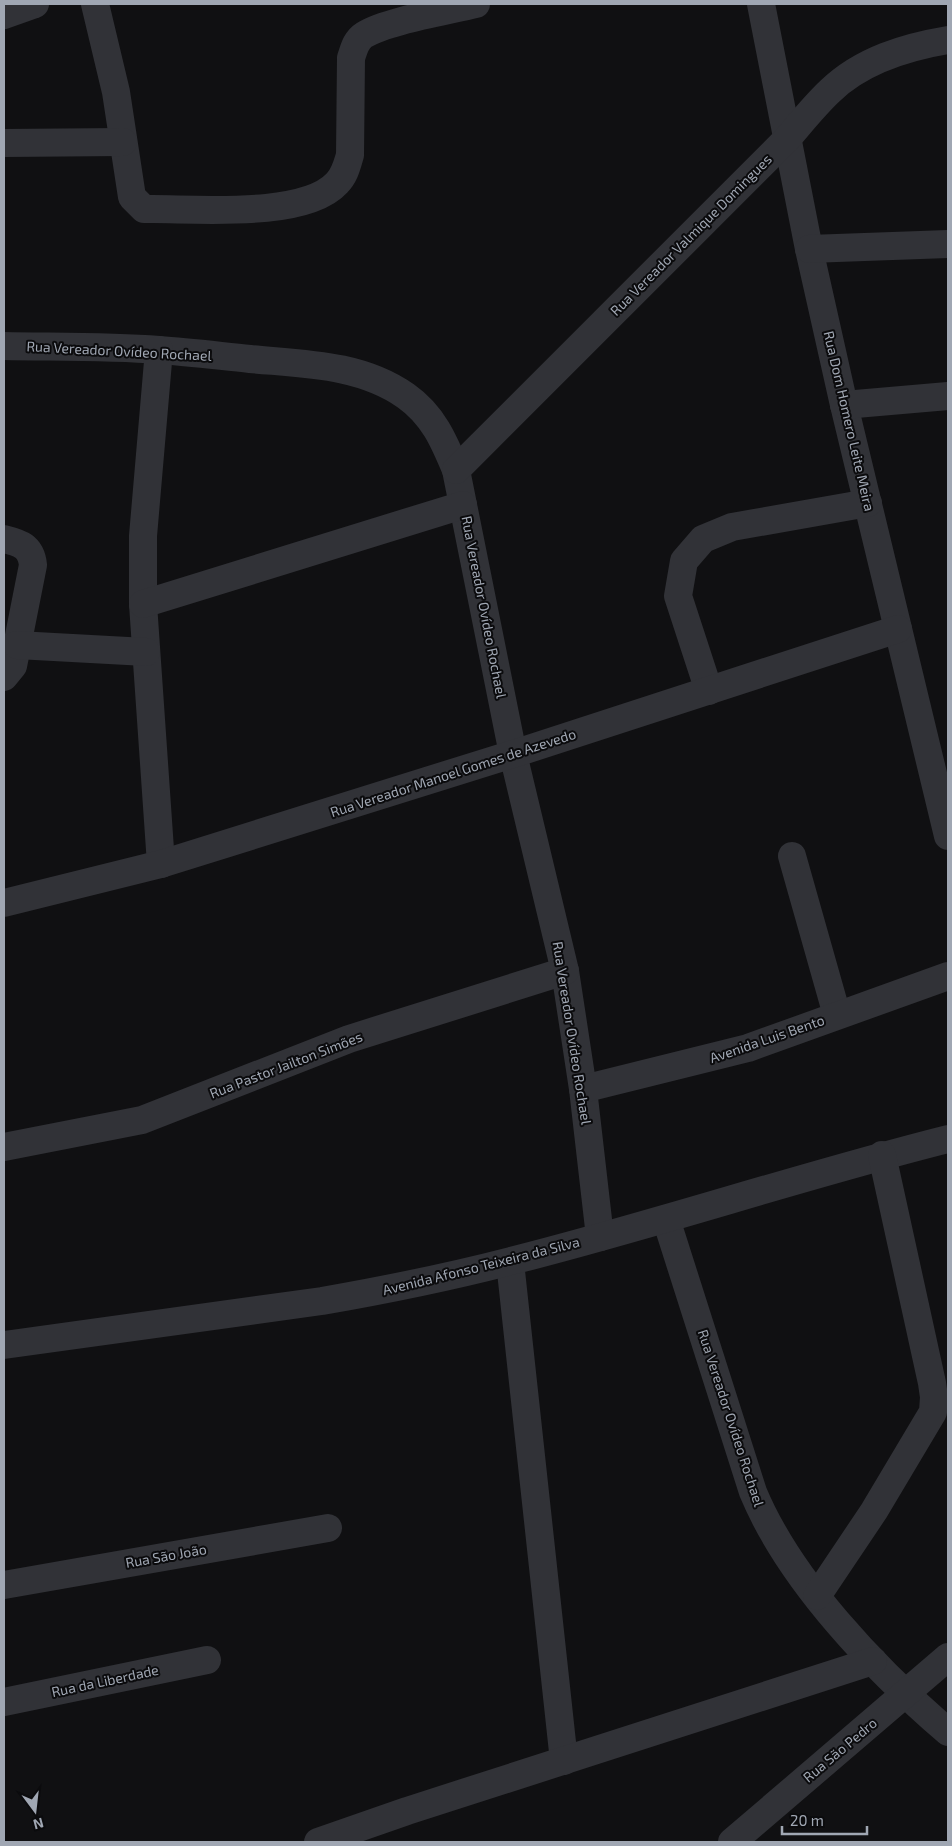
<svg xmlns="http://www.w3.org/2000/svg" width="952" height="1846" font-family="'Exo 2',sans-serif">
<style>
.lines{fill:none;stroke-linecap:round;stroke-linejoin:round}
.minor{stroke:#313237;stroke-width:28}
.labels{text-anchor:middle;stroke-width:4;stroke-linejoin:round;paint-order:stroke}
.street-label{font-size:14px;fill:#a0a7b3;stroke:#0b0b0d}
</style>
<rect width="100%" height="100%" fill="#101012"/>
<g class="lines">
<g class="minor">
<path d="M95 4 116 92 132 197 144 209H153C199 209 305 218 337 183 345 175 347 165 350 155L351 58C354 49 356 40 364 35 386 21 448 11 476 4"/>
<polyline points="761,4 809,249 844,405 948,836"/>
<polyline points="4,15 35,4"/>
<polyline points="4,143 123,142"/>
<polyline points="809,249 948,244"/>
<path d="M4 346C55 347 108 346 159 350 189 352 220 356 250 359 304 364 361 364 406 396 433 415 444 441 456 470L513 754 565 971 583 1089 600 1237"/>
<polyline points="159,350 143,536 143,604 161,864"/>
<polyline points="844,405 948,396"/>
<path d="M456 470 786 140C800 124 814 106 830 91 862 60 906 47 948 40"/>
<path d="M4 539C20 543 31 546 33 565L13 666 4 677"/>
<polyline points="143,604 463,505"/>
<polyline points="17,645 146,652"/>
<polyline points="709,691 678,596 684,561 703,539 732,527 868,503"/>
<polyline points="792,856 837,1015"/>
<polyline points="4,903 161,864 513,754 898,629"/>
<polyline points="583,1089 748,1048 948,976"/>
<polyline points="4,1147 142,1120 349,1039 565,971"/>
<path d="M666 1219 753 1492C790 1581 876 1670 948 1732"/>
<polyline points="510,1262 564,1761"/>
<path d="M4 1345 322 1301C385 1290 449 1277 511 1261 658 1224 801 1176 948 1139"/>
<polyline points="4,1585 328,1528"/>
<polyline points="817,1596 874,1511 933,1412 934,1397 932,1383 882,1155"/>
<polyline points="4,1702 207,1660"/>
<polyline points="318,1842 407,1811 873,1661"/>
<polyline points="732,1842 948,1657"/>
</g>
</g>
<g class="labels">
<g class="street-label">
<text transform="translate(691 235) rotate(-45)" y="5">Rua Vereador Valmique Domingues</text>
<text transform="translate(119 351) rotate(3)" y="5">Rua Vereador Ovídeo Rochael</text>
<text transform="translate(849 421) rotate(77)" y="5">Rua Dom Homero Leite Meira</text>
<text transform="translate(484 607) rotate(79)" y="5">Rua Vereador Ovídeo Rochael</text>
<text transform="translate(453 773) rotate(-18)" y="5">Rua Vereador Manoel Gomes de Azevedo</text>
<text transform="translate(572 1033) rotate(81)" y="5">Rua Vereador Ovídeo Rochael</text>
<text transform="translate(767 1039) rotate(-19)" y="5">Avenida Luis Bento</text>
<text transform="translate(286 1065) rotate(-21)" y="5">Rua Pastor Jailton Simões</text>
<text transform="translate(481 1266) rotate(-14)" y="5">Avenida Afonso Teixeira da Silva</text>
<text transform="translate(731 1418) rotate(72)" y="5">Rua Vereador Ovídeo Rochael</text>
<text transform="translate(166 1556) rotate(-10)" y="5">Rua São João</text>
<text transform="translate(105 1681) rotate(-12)" y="5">Rua da Liberdade</text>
<text transform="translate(840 1750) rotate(-40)" y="5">Rua São Pedro</text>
</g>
</g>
<rect width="952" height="1846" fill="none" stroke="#a0a7b3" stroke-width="10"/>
<g transform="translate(35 1811) rotate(165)" stroke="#0b0b0d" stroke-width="4" paint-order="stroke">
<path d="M0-4L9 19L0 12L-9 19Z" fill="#a0a7b3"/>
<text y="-8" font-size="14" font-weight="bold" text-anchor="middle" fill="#a0a7b3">N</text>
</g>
<path d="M782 1826v8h85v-8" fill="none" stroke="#a0a7b3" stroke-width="2.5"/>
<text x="790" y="1826" font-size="15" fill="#a0a7b3" stroke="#0b0b0d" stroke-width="4" paint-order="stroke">20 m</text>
</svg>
